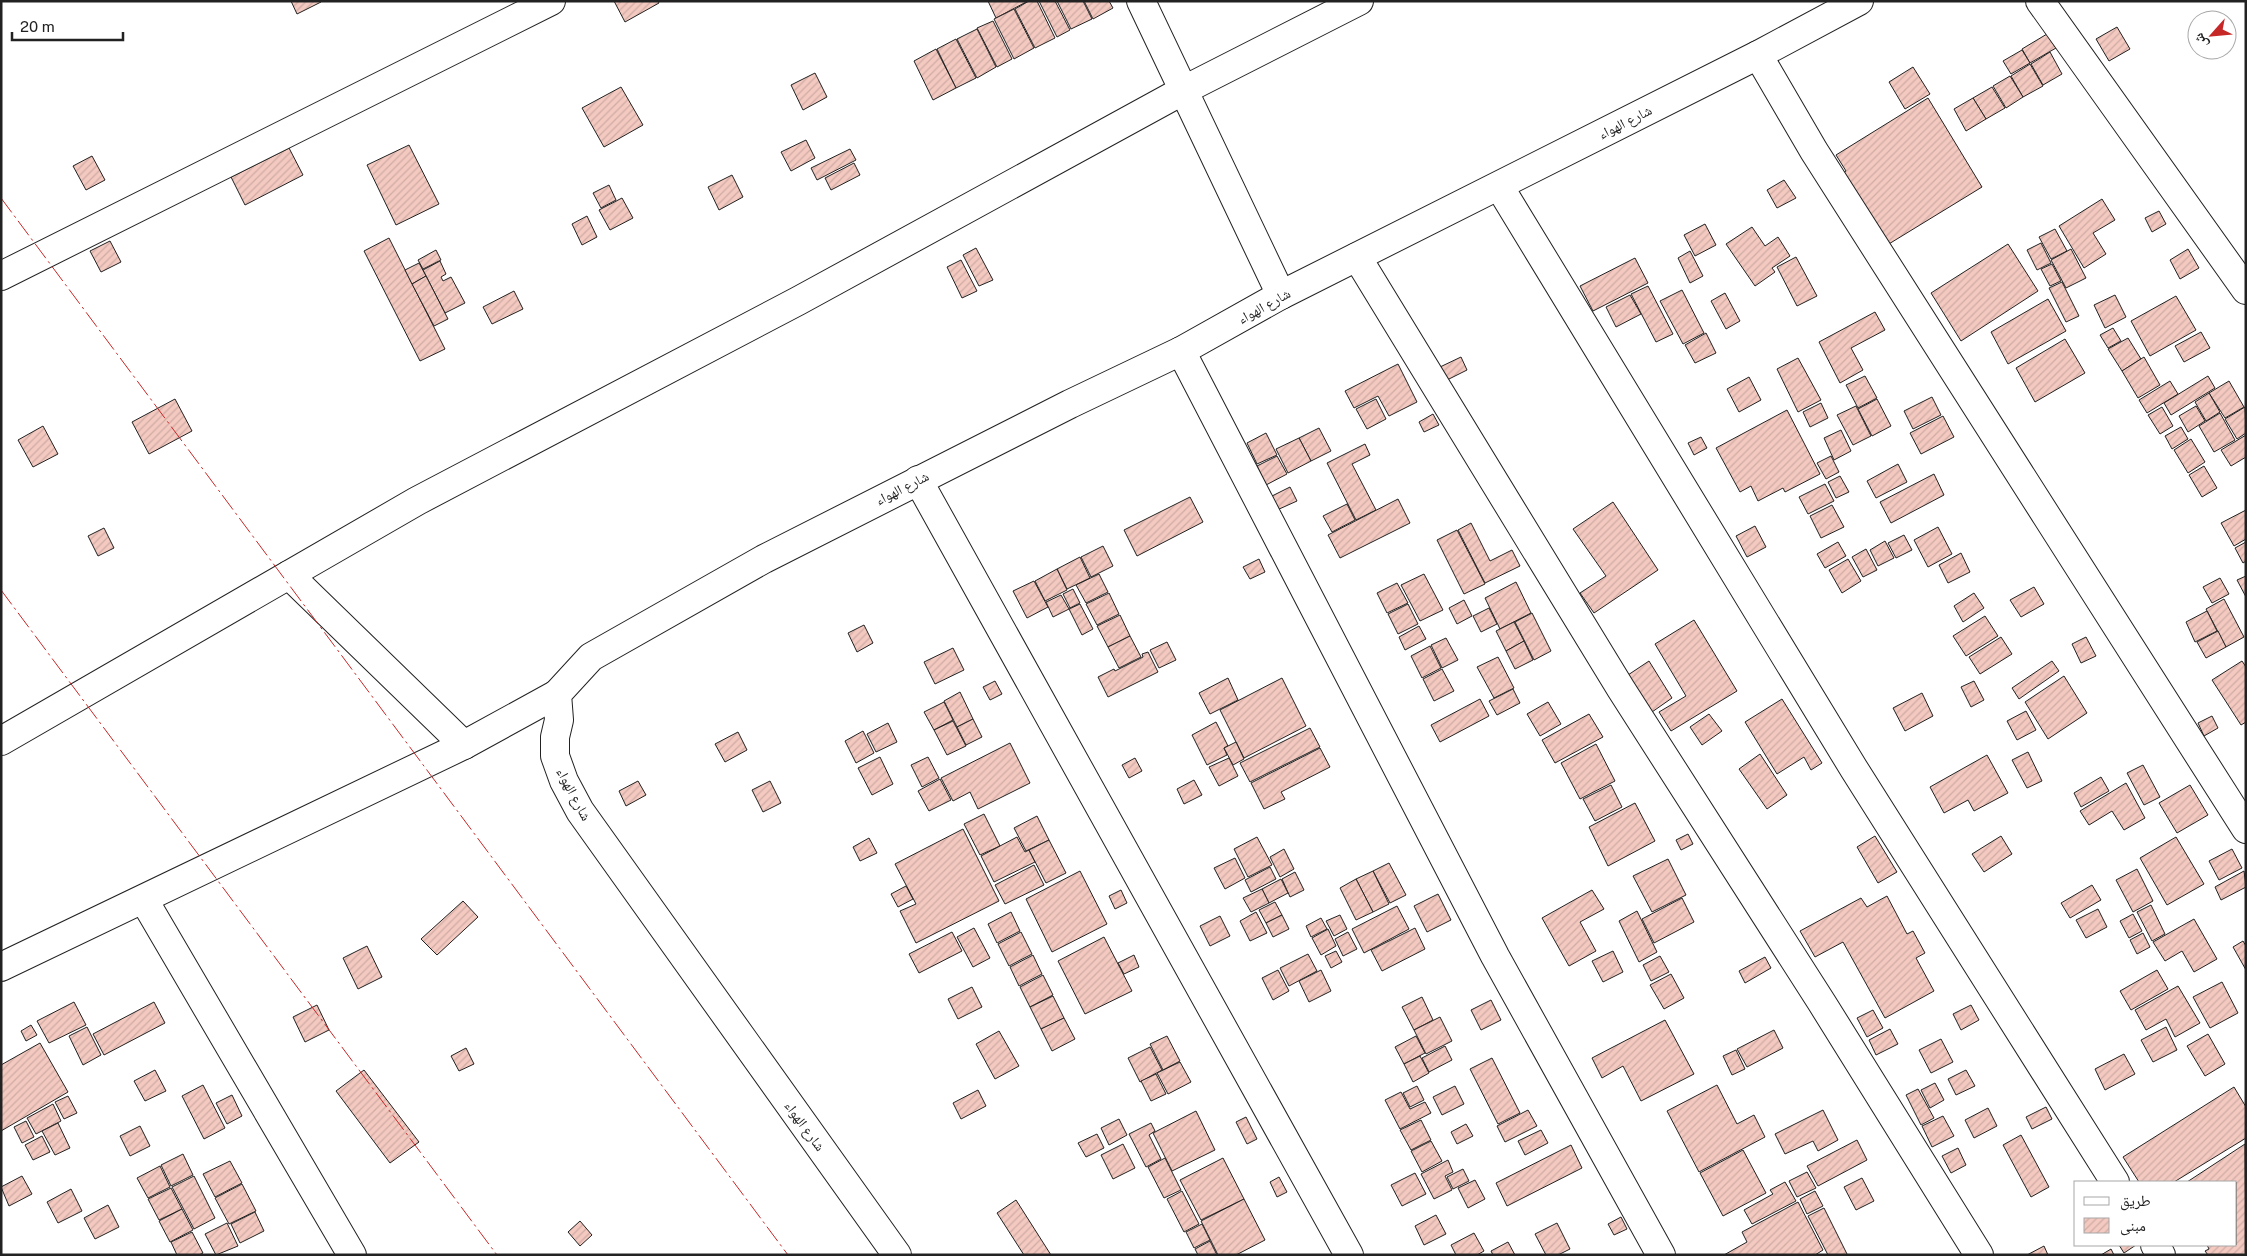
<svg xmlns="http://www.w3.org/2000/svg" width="2247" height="1256" font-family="'Public Sans','Noto Naskh Arabic',sans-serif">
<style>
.building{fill:url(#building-hatch);stroke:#222}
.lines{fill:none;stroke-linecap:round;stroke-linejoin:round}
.street-casing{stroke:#222;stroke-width:30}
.secondary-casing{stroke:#222;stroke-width:30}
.street{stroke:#fff;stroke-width:28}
.secondary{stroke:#fff;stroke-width:28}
.power{stroke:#c62828;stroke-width:1;stroke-dasharray:18 4 2.5 4;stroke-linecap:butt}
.labels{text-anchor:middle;stroke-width:4;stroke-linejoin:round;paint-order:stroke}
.street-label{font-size:14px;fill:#222;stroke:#fff}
</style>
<defs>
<pattern id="building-hatch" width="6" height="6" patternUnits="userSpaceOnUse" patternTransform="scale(1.25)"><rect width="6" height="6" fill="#f3c9c0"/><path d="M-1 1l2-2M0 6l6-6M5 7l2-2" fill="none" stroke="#d0aca5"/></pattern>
</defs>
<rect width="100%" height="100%" fill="#fff"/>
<g class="building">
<polygon points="291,1 320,1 321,2 297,14"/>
<polygon points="614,1 658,1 659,3 625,22"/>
<polygon points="988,1 1028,1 996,18"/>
<polygon points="1029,1 1037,1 1055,38 1035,48 1015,9"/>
<polygon points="1039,1 1055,1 1070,30 1057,37"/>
<polygon points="1057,1 1083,1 1092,19 1071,29"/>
<polygon points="1084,1 1109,1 1113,8 1093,19"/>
<polygon points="1014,9 1034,48 1014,59 994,19"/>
<polygon points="993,21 1012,59 997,67 977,28"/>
<polygon points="2117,27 2130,49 2109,61 2096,39"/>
<polygon points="977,29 996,67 977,78 957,39"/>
<polygon points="2047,34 2056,48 2030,63 2022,49"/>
<polygon points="956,39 976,78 956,88 937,49"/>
<polygon points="936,49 956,88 933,100 914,61"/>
<polygon points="2022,50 2030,63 2011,74 2003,61"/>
<polygon points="2050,52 2062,74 2043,85 2031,64"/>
<polygon points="2030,64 2043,86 2023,97 2011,76"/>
<polygon points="1913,67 1930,94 1905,109 1889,82"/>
<polygon points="815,73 827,97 803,110 791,85"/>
<polygon points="2010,76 2023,97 2006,108 1993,86"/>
<polygon points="621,87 643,125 604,147 582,108"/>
<polygon points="1992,87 2005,108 1986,119 1973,98"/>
<polygon points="1928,98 1982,187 1879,250 1835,178 1846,171 1836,155"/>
<polygon points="1973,98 1986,119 1966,131 1954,109"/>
<polygon points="806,140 815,158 791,171 781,152"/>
<polygon points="409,145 439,204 396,225 367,165"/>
<polygon points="289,148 303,175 245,205 231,177"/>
<polygon points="850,149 856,160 817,180 811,168"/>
<polygon points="92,156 105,180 86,190 73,166"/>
<polygon points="854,163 860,175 831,190 825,178"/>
<polygon points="732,175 743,197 719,210 708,187"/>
<polygon points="1784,180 1796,198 1777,208 1767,190"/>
<polygon points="609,185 616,200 601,208 593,193"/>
<polygon points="622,198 633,218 610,230 599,210"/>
<polygon points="2102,199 2115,220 2093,233 2106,254 2084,268 2059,226"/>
<polygon points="2159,211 2166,224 2152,232 2145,218"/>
<polygon points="587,216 597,237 582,245 572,224"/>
<polygon points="1705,224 1716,245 1695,256 1684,235"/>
<polygon points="1752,227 1765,246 1778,237 1790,256 1772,268 1775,272 1755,286 1726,244"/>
<polygon points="2055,229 2067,251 2051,259 2039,237"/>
<polygon points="389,238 445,349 420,361 364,251"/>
<polygon points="110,241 121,262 101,272 90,251"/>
<polygon points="2041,243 2051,263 2037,270 2027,250"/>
<polygon points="2008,244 2038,291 1961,341 1931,293"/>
<polygon points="976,248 993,280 979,286 963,255"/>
<polygon points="2071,249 2086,278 2066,288 2051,260"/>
<polygon points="2188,249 2199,268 2180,279 2170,260"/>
<polygon points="436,250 441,260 423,269 418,260"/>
<polygon points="1690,251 1703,276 1690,283 1678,258"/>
<polygon points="1796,257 1817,296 1797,306 1777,267"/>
<polygon points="1635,258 1648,283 1593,311 1580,286"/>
<polygon points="961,260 977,291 962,298 947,267"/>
<polygon points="440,261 446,274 441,277 443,281 451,277 465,303 445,313 423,270"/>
<polygon points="419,263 426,276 412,284 405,270"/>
<polygon points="2052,264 2061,281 2050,286 2041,269"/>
<polygon points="426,276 448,319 434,326 412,284"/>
<polygon points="2062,282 2079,316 2066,322 2049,288"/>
<polygon points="1648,286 1673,334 1656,342 1631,294"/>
<polygon points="1682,290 1704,333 1683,344 1660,301"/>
<polygon points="514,291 523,309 492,324 483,307"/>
<polygon points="1725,293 1740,321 1726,329 1711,301"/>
<polygon points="1630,295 1641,314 1616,327 1606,307"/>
<polygon points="2115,295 2126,317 2105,328 2094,305"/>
<polygon points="2176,296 2196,330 2150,356 2131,321"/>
<polygon points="2048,299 2066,331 2008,364 1991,332"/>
<polygon points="1875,312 1885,330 1851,348 1863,370 1840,383 1819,342"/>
<polygon points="2113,328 2121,341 2108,348 2100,335"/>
<polygon points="2201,332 2210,348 2184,362 2175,346"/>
<polygon points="1706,333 1716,353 1695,363 1685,345"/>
<polygon points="2128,338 2141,359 2122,371 2108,349"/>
<polygon points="2065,339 2085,373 2035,402 2016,368"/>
<polygon points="1461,357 1467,370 1447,380 1440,367"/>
<polygon points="2144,357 2160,385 2138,398 2122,371"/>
<polygon points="1798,358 1821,400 1798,412 1777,369"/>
<polygon points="1398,364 1417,402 1389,416 1378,396 1354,408 1345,391"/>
<polygon points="1865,376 1877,398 1858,408 1846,385"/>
<polygon points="2208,376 2215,388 2171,415 2164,403"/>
<polygon points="1749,377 1761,400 1739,412 1727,389"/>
<polygon points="2170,381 2178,394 2147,413 2139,400"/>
<polygon points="2229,381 2244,407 2225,418 2209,393"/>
<polygon points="2209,393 2220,412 2206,421 2195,402"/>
<polygon points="1932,397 1941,415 1913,429 1904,411"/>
<polygon points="175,399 192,431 149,454 132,422"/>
<polygon points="1376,399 1386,419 1367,429 1356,409"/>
<polygon points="1877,399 1891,426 1872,436 1858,409"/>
<polygon points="1821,403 1828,418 1810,427 1803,412"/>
<polygon points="1856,406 1871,436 1853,445 1837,415"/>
<polygon points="2196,406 2205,421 2188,432 2179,416"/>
<polygon points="2162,407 2173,426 2160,434 2148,415"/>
<polygon points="2245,407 2246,433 2237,439 2225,419"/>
<polygon points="1787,410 1820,474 1785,492 1783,488 1758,501 1751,486 1740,492 1716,448"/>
<polygon points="2220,413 2235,440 2214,452 2199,426"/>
<polygon points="1433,414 1439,425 1424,432 1419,422"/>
<polygon points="1943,416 1954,437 1921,454 1910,433"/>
<polygon points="43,426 58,454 33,467 18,440"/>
<polygon points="2181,427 2188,439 2172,449 2165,436"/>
<polygon points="1319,428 1331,451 1311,461 1299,438"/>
<polygon points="1841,430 1851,451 1834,460 1824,438"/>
<polygon points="1266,433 1277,455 1257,464 1247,443"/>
<polygon points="2246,435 2246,457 2231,466 2221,450"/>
<polygon points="1701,437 1707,448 1694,455 1688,443"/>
<polygon points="1299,438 1311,461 1288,473 1276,449"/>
<polygon points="2191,439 2205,462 2188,473 2174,450"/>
<polygon points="1365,444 1370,455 1352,464 1376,510 1356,520 1327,463"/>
<polygon points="1277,456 1287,474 1266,485 1257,466"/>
<polygon points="1831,456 1839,472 1826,479 1817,463"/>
<polygon points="1898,464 1907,482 1876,498 1867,481"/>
<polygon points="2204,466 2217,488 2202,497 2189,475"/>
<polygon points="1934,474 1944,495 1891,523 1880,502"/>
<polygon points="1840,476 1849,492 1836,498 1828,482"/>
<polygon points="1825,484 1834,501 1808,514 1799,497"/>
<polygon points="1290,487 1297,501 1277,510 1270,497"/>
<polygon points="1190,497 1203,522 1137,556 1124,530"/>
<polygon points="1398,499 1410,523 1340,558 1328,535"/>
<polygon points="1613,502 1658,570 1594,613 1580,593 1606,576 1573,529"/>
<polygon points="1347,504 1355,520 1332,532 1323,516"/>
<polygon points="1832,505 1844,527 1821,538 1810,516"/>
<polygon points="2246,510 2246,539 2234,546 2221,523"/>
<polygon points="1471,523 1490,561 1512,550 1520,566 1485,583 1458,530"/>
<polygon points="1755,526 1766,547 1747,557 1736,536"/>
<polygon points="1938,527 1952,554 1928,567 1914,540"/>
<polygon points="104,528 114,548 98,556 88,536"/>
<polygon points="1457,530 1485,584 1464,594 1437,540"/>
<polygon points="1904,535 1912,550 1896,558 1888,543"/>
<polygon points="1885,541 1894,558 1878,566 1870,550"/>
<polygon points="1838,542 1846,556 1825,568 1817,554"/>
<polygon points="2246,542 2246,561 2243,563 2235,548"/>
<polygon points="1103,546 1113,566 1091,577 1081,557"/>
<polygon points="1866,549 1877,570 1863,577 1852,557"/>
<polygon points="1961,553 1970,572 1948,583 1939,565"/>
<polygon points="1080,557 1090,578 1067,589 1057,569"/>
<polygon points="1259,559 1265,572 1250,579 1243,567"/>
<polygon points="1848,559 1861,581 1842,593 1829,570"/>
<polygon points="1057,569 1067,590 1045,601 1035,581"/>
<polygon points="1099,574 1108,592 1086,603 1076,585"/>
<polygon points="1424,574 1443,610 1420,621 1401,585"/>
<polygon points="2246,576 2246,597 2237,580"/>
<polygon points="2220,578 2229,594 2212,603 2203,587"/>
<polygon points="1034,581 1048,607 1027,618 1013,591"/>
<polygon points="1516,582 1531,613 1500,629 1485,598"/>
<polygon points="1397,583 1408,603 1387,613 1377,593"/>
<polygon points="2034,587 2044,604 2021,617 2010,600"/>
<polygon points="1073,589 1080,603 1070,608 1063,594"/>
<polygon points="1109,593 1119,614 1097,625 1086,604"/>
<polygon points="1974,593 1984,608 1963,622 1954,606"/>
<polygon points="1061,595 1069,609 1053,617 1046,602"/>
<polygon points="2224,599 2244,637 2226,647 2206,609"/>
<polygon points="1464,600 1472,616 1457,624 1449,608"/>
<polygon points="1080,604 1093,629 1082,635 1069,609"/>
<polygon points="1408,604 1418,624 1398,634 1388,614"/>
<polygon points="1489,608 1497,624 1481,632 1473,616"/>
<polygon points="2207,611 2217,631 2195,642 2186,622"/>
<polygon points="1532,613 1551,651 1534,660 1515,622"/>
<polygon points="1120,615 1130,636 1108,647 1097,626"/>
<polygon points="1985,616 1998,636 1966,656 1953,636"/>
<polygon points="1694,620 1737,691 1671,731 1659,712 1686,696 1655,644"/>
<polygon points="1514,622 1524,641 1506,651 1496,631"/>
<polygon points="864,625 873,643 857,652 848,633"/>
<polygon points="1419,626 1426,639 1405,650 1399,637"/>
<polygon points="2218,631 2226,647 2206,658 2197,642"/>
<polygon points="1130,636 1141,657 1119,668 1108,647"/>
<polygon points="2001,637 2012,654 1980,674 1969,657"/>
<polygon points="2086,637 2096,656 2081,663 2072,644"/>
<polygon points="1446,638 1458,660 1442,668 1431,645"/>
<polygon points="1524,641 1533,660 1515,669 1506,651"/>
<polygon points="1167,642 1176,660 1159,668 1150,650"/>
<polygon points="1430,646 1441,668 1422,678 1411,656"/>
<polygon points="953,648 964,670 935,684 924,662"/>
<polygon points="1148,652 1158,672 1108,697 1098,677 1114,669 1115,671 1143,657 1142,654"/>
<polygon points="1498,657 1514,688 1494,698 1477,667"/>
<polygon points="1649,661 1672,698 1652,712 1628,675"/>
<polygon points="2052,661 2059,671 2019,699 2012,688"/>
<polygon points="2242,661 2246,667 2246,722 2241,725 2212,680"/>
<polygon points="1442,669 1454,691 1434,701 1423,679"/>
<polygon points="2064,676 2087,713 2048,739 2025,702"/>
<polygon points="1228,678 1238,700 1210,714 1199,693"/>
<polygon points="1282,678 1306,726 1244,758 1220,710"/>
<polygon points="995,681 1002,694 990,700 983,687"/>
<polygon points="1974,681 1984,700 1971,707 1961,687"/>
<polygon points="1513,689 1520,703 1497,715 1489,701"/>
<polygon points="960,692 973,719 957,727 944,701"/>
<polygon points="1922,693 1933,716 1905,731 1893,708"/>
<polygon points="1480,699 1489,716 1440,742 1431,725"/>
<polygon points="1782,699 1822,763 1811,770 1804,757 1777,774 1745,722"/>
<polygon points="944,702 953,720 934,730 924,712"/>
<polygon points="1548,702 1561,724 1540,736 1527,714"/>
<polygon points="2026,711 2036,730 2017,740 2007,721"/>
<polygon points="1589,714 1603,737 1555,763 1542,740"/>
<polygon points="1709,714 1722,731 1702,745 1690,727"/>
<polygon points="2212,716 2218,728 2204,736 2198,723"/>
<polygon points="973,719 982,737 966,745 957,727"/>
<polygon points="953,721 966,746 947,755 934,730"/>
<polygon points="1216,722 1228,746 1224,748 1227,755 1207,765 1192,735"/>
<polygon points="888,723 897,742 876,752 867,734"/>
<polygon points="1310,728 1320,747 1250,782 1240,763"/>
<polygon points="863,731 874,753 856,763 845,741"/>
<polygon points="738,732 747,750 725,762 715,744"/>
<polygon points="1236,742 1244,759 1233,765 1224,748"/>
<polygon points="1010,743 1030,783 978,809 970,792 953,801 941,778"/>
<polygon points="1596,744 1615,781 1580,799 1561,763"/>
<polygon points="1320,748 1330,767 1281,792 1285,799 1264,809 1251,783"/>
<polygon points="2028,752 2042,781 2027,788 2012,760"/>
<polygon points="1760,754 1787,795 1767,809 1739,769"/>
<polygon points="1987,755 2008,793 1974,811 1968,800 1944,813 1930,787"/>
<polygon points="880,757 893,784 872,795 858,768"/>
<polygon points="928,757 939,778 922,787 911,765"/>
<polygon points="1135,758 1142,771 1129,778 1122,765"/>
<polygon points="1229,758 1238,776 1219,786 1209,767"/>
<polygon points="2143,765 2160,797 2144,805 2127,773"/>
<polygon points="2101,777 2109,791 2081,807 2074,793"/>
<polygon points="940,779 951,800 929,811 918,791"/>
<polygon points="1194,780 1202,795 1184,804 1177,789"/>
<polygon points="638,781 646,795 626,806 619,791"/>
<polygon points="770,781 781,803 763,812 752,790"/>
<polygon points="2126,783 2145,818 2124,830 2112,811 2089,825 2080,811"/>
<polygon points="1611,785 1622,807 1595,821 1583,799"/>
<polygon points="2190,785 2208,815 2177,833 2159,803"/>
<polygon points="1635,803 1655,841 1608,866 1589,827"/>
<polygon points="984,814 1000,846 980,855 964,824"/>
<polygon points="1037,816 1049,840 1026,851 1014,828"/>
<polygon points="963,829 999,901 916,943 900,911 916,904 895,864"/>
<polygon points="1688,834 1693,844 1681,850 1676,840"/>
<polygon points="1875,836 1897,872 1878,883 1857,847"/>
<polygon points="2001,836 2012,854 1984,872 1972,854"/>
<polygon points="1017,837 1025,852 1029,850 1035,862 994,882 981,856"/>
<polygon points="1257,837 1272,865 1248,877 1234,849"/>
<polygon points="2176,837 2204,884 2167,905 2140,858"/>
<polygon points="869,838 877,853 860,861 853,847"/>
<polygon points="1049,840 1066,873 1046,883 1029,850"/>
<polygon points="1284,849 1294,869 1280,877 1270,857"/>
<polygon points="2232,849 2242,868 2219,880 2209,861"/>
<polygon points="1235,858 1245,878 1225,889 1214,868"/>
<polygon points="1668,859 1686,895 1652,912 1633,876"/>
<polygon points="1389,863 1406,895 1390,903 1373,871"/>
<polygon points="1034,865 1044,885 1005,904 995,885"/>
<polygon points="1270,867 1276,879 1251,892 1245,880"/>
<polygon points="2137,869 2153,901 2133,912 2116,880"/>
<polygon points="1080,871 1107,924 1052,952 1026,899"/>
<polygon points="1373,871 1389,904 1373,912 1356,879"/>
<polygon points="2244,871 2246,887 2221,900 2215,887"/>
<polygon points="1295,872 1304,890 1290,897 1282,879"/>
<polygon points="1281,879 1288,893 1269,903 1262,889"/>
<polygon points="1356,879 1373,912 1356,920 1340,888"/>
<polygon points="2092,885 2101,900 2070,918 2061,903"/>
<polygon points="906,886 913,899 898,907 891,894"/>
<polygon points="1262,889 1269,903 1251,912 1243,898"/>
<polygon points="1121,890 1127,903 1115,909 1109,896"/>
<polygon points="1592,890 1604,909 1580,922 1596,951 1569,966 1542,918"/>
<polygon points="1438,894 1451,920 1427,932 1414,906"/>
<polygon points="1887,896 1907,934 1913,931 1925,953 1916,958 1934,991 1885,1018 1843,942 1815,957 1800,931 1861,898 1867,907"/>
<polygon points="1682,898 1694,922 1654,943 1642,919"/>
<polygon points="463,901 478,917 437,955 421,939"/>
<polygon points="1275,902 1282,915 1266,923 1259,910"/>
<polygon points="2151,905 2165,934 2152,941 2137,912"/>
<polygon points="1397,906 1409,929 1364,953 1352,929"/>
<polygon points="2098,909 2107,927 2086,938 2076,920"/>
<polygon points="1637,911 1657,952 1639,962 1619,921"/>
<polygon points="1011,912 1020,931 997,943 988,924"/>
<polygon points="1256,912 1267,933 1250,941 1240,921"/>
<polygon points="2133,914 2142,931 2129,938 2120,921"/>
<polygon points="1282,915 1289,929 1273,937 1266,923"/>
<polygon points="1340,915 1347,929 1334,936 1326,921"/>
<polygon points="1220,916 1230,936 1210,946 1200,926"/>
<polygon points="1321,918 1327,929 1311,937 1306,926"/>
<polygon points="2194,919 2217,959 2194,972 2182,951 2165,961 2153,942"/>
<polygon points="974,928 990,958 973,967 957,937"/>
<polygon points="1415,928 1425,949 1382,971 1371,950"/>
<polygon points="1328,929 1336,946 1321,955 1312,938"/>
<polygon points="952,932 962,951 919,973 909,954"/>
<polygon points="1021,932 1032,954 1009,966 998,944"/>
<polygon points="1348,932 1357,949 1343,956 1335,939"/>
<polygon points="2143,933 2150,947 2137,954 2130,940"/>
<polygon points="1104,937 1132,991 1085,1014 1058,961"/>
<polygon points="2243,941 2246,946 2246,970 2233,947"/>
<polygon points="367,946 382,977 358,989 343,958"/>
<polygon points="1336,951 1342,962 1331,968 1325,956"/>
<polygon points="1613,951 1623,972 1603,982 1592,961"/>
<polygon points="1308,954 1317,971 1289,986 1280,968"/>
<polygon points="1033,955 1042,974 1019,986 1010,967"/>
<polygon points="1134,955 1139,967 1124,974 1118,963"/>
<polygon points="1660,956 1669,972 1651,981 1643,965"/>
<polygon points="1765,957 1771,968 1745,983 1739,971"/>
<polygon points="1278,970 1289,991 1273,1000 1262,978"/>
<polygon points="1321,970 1331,991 1309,1002 1299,981"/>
<polygon points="2157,970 2168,989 2131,1010 2120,991"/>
<polygon points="1671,974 1684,998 1664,1009 1650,985"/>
<polygon points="1043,975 1053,995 1030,1007 1020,987"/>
<polygon points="2222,982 2238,1013 2210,1028 2193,997"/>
<polygon points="2178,986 2200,1023 2175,1037 2166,1019 2146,1030 2135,1010"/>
<polygon points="972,987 982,1007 958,1019 948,999"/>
<polygon points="1053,996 1064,1018 1041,1029 1030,1007"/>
<polygon points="1422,997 1433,1020 1414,1030 1402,1007"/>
<polygon points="1491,1000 1501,1020 1481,1030 1471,1010"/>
<polygon points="74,1002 86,1025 49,1043 37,1021"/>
<polygon points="154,1002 165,1023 104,1055 93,1034"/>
<polygon points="317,1005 329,1030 305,1042 293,1017"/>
<polygon points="1971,1005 1979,1020 1961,1030 1953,1014"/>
<polygon points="1873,1010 1883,1028 1867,1037 1857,1018"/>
<polygon points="1440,1017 1452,1041 1426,1054 1414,1030"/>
<polygon points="1064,1018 1075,1039 1052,1051 1041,1029"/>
<polygon points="1665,1020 1694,1074 1641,1101 1623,1066 1602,1078 1592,1058"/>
<polygon points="31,1025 37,1035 26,1041 21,1031"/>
<polygon points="87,1027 101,1055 83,1065 69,1036"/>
<polygon points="2166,1027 2177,1050 2153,1062 2141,1040"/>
<polygon points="1890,1029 1898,1044 1876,1055 1869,1040"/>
<polygon points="1774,1030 1783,1048 1747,1067 1737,1049"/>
<polygon points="999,1031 1019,1066 995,1079 976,1044"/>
<polygon points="2208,1034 2225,1064 2205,1076 2187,1046"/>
<polygon points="1167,1036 1180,1061 1163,1070 1150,1044"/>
<polygon points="1416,1036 1425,1053 1404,1064 1395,1047"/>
<polygon points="1941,1039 1953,1062 1931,1073 1919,1050"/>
<polygon points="40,1043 68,1092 1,1131 1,1065"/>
<polygon points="1445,1046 1452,1060 1429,1072 1422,1058"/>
<polygon points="1150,1047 1162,1070 1140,1082 1128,1058"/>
<polygon points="466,1048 474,1064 459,1071 451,1056"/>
<polygon points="1736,1050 1745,1069 1732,1075 1723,1056"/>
<polygon points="2124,1054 2135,1074 2105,1090 2095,1069"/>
<polygon points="1420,1056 1429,1073 1413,1082 1404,1064"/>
<polygon points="1492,1058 1520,1113 1498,1124 1470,1069"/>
<polygon points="1180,1062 1191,1082 1168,1094 1157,1073"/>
<polygon points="155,1070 166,1091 145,1101 134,1081"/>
<polygon points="364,1070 419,1142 390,1163 336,1091"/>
<polygon points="1966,1070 1975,1086 1956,1095 1948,1079"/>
<polygon points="1156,1074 1166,1094 1151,1101 1141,1081"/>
<polygon points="1935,1083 1944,1100 1930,1108 1921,1090"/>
<polygon points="203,1085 225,1128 204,1139 182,1096"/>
<polygon points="1717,1085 1737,1124 1754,1115 1765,1137 1699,1172 1667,1111"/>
<polygon points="1417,1086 1424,1100 1410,1107 1403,1093"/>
<polygon points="1455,1086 1464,1104 1442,1115 1433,1097"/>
<polygon points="2234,1087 2246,1107 2246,1138 2174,1182 2139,1182 2123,1157"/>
<polygon points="1918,1089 1934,1118 1921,1125 1906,1095"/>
<polygon points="978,1090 986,1106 961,1119 953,1103"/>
<polygon points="1401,1092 1410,1109 1425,1102 1431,1113 1400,1129 1385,1100"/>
<polygon points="232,1095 242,1116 227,1124 216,1103"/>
<polygon points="68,1096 77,1113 64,1119 55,1102"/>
<polygon points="53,1104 61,1121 36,1134 27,1118"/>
<polygon points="2046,1107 2052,1119 2032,1129 2026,1117"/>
<polygon points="1988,1108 1997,1126 1974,1138 1965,1120"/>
<polygon points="1528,1110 1537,1126 1505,1142 1497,1126"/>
<polygon points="1823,1110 1838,1140 1818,1151 1813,1141 1785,1154 1775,1134"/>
<polygon points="1196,1111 1215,1150 1172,1171 1153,1133"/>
<polygon points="1943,1116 1954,1136 1932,1147 1922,1126"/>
<polygon points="1246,1117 1257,1139 1247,1144 1236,1122"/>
<polygon points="1119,1119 1127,1135 1109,1145 1101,1128"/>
<polygon points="1421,1120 1431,1140 1411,1150 1400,1130"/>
<polygon points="26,1121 34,1137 22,1143 14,1127"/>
<polygon points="58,1123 70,1148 55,1155 42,1131"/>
<polygon points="1151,1123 1155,1131 1149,1135 1161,1159 1146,1167 1129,1134"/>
<polygon points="1466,1124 1473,1136 1457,1144 1451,1132"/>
<polygon points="140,1126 150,1146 130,1156 120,1136"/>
<polygon points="1541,1130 1548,1143 1525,1155 1518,1141"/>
<polygon points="1097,1134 1104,1148 1086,1157 1078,1143"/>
<polygon points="2021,1135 2049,1187 2031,1197 2003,1145"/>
<polygon points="42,1136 50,1152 33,1160 25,1145"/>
<polygon points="1857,1140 1867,1160 1818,1186 1807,1166"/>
<polygon points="1431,1141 1442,1161 1422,1172 1411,1151"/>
<polygon points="1123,1144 1135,1168 1113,1179 1101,1155"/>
<polygon points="2245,1144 2246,1255 2208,1255 2205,1251 2209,1249 2207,1245 2236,1245 2236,1182 2187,1182"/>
<polygon points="1571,1145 1582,1168 1507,1206 1496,1183"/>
<polygon points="1958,1148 1966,1165 1951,1173 1942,1156"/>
<polygon points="1743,1150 1766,1193 1723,1216 1700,1173"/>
<polygon points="183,1154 193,1175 171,1186 161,1165"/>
<polygon points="1165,1158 1181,1190 1164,1198 1148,1167"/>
<polygon points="1223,1158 1244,1199 1201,1220 1180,1180"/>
<polygon points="1448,1160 1453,1172 1445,1176 1452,1190 1434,1199 1421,1174"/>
<polygon points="230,1161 242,1183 215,1197 203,1174"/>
<polygon points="160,1166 170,1187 148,1198 137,1178"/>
<polygon points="1463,1169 1469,1181 1453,1189 1447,1177"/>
<polygon points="1807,1172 1816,1188 1797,1197 1789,1181"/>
<polygon points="1415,1173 1426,1194 1402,1206 1391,1185"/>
<polygon points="22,1176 32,1194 9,1206 1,1187"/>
<polygon points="194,1176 215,1218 194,1229 172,1187"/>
<polygon points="1279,1177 1287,1192 1277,1197 1270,1182"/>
<polygon points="1862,1178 1874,1201 1856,1210 1844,1187"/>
<polygon points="1475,1180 1485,1199 1468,1208 1458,1188"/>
<polygon points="1785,1182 1796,1201 1752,1224 1744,1210 1773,1194 1770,1190"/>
<polygon points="242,1184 256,1211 229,1224 215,1198"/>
<polygon points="171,1188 182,1209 159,1220 148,1199"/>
<polygon points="71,1189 82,1211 58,1223 47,1202"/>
<polygon points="1182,1191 1199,1224 1184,1232 1167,1199"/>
<polygon points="1815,1191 1823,1206 1807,1214 1800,1199"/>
<polygon points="1244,1199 1265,1240 1236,1255 1218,1255 1201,1221"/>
<polygon points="1016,1200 1051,1255 1024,1255 997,1213"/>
<polygon points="1798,1202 1823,1250 1815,1255 1724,1255 1747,1242 1742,1232"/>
<polygon points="108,1205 119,1227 95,1239 84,1218"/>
<polygon points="1824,1208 1847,1254 1846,1255 1828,1255 1808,1216"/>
<polygon points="182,1209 193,1230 170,1242 159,1221"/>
<polygon points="255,1212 264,1231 240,1243 231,1224"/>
<polygon points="1436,1215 1446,1234 1424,1245 1415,1226"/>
<polygon points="1621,1217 1627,1229 1614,1235 1608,1224"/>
<polygon points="580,1221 592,1235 580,1246 568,1232"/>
<polygon points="227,1223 238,1246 216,1255 205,1234"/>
<polygon points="1557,1223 1570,1249 1558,1255 1546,1255 1535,1234"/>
<polygon points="1202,1224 1210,1240 1194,1248 1186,1232"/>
<polygon points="192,1232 203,1253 199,1255 177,1255 171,1242"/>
<polygon points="1474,1233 1484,1251 1477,1255 1456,1255 1451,1245"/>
<polygon points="1210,1241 1217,1255 1198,1255 1195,1249"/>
<polygon points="1508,1242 1515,1255 1493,1255 1491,1251"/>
<polygon points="2119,1245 2136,1245 2124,1253"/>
<polygon points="2044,1246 2048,1255 2027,1255"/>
<polygon points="2111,1249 2114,1255 2101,1255"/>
</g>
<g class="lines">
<g class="street-casing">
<g id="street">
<polyline points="1141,1 1281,295"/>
<polyline points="2040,1 2246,290"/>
<polyline points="1758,55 1814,151 2246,829"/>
<polyline points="1499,186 1854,769 2115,1182"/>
<polyline points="1357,257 1621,689 1822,1003 1979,1255"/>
<polyline points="1,276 551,1"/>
<polyline points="1181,351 1495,956 1661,1255"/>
<polyline points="918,480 1349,1255"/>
<polyline points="289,575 464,745"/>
<polyline points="1,741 417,501 798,301 1184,90 1359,1"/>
<polyline points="144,900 352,1255"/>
<polyline points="1,967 464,745 557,694"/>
<polyline points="2155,1245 2161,1255"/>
</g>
</g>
<g class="secondary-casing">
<polyline id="secondary" points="897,1255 580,811 564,781 555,756 555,737 559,720 557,694 591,657 764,559 1070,404 1181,351 1281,295 1758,55 1859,1"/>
</g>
<use href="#street" class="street"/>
<use href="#secondary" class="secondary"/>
<g class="power">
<polyline points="1,198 788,1255"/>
<polyline points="1,590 497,1255"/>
</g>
</g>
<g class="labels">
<g class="street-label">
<text transform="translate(1625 122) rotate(-27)" y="5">شارع الهواء</text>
<text transform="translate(1264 306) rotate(-29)" y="5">شارع الهواء</text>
<text transform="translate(902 488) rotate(-27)" y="5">شارع الهواء</text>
<text transform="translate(574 794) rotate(62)" y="5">شارع الهواء</text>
<text transform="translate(805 1126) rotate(54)" y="5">شارع الهواء</text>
</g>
</g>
<rect width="2247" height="1256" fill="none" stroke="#222222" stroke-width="5"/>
<rect x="2074" y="1181" width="162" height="65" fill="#ffffff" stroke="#a7a7a7"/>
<rect x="2084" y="1197" width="25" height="8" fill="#ffffff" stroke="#a7a7a7"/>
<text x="2120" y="1206" font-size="15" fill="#222222">طريق</text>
<rect x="2084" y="1218" width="25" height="15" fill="url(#building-hatch)" stroke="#a7a7a7"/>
<text x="2120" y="1231" font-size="15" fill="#222222">مبنى</text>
<g transform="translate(2212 35) rotate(243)"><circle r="24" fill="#ffffff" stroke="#a7a7a7"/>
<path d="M0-4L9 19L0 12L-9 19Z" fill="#c62828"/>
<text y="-8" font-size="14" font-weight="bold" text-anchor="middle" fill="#222222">ش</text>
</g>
<path d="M12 32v8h111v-8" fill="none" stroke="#222222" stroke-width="2.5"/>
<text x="20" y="32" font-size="15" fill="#222222" stroke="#ffffff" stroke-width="4" paint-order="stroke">20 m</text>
</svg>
